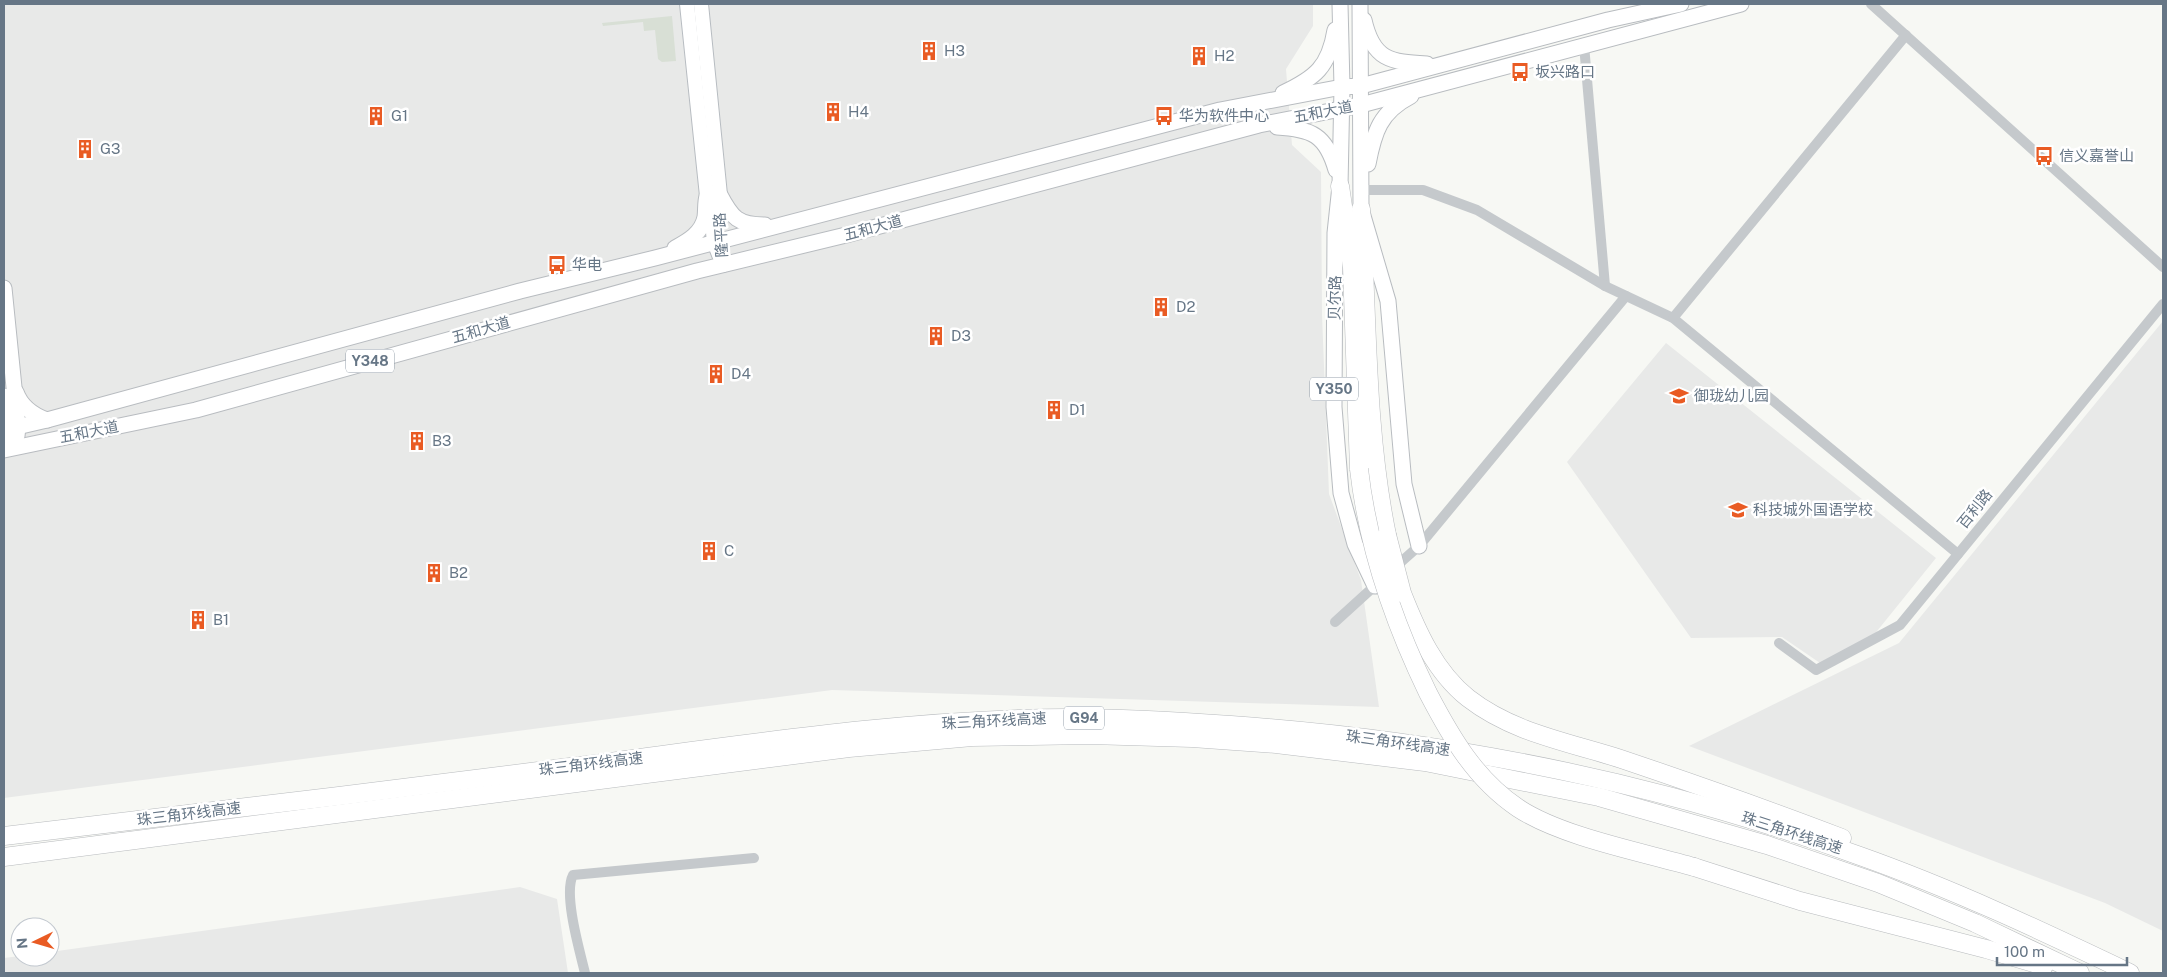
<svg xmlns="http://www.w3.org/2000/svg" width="2167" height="977" font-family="'Public Sans','Noto Sans SC',sans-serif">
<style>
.built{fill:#e8e9e8}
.green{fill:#d8dfd5}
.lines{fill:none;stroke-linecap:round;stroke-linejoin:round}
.secondary-casing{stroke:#b7bcc1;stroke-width:16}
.primary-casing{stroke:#b8bcc0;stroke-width:17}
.highway-casing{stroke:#b8bbbe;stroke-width:19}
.street{stroke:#c5c9cc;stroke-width:10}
.secondary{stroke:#fff;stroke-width:14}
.primary{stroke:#fff;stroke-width:15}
.highway{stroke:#fff;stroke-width:18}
.highway-bridge-casing{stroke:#b8bbbe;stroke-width:19;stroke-linecap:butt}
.highway-bridge{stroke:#fff;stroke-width:18}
.labels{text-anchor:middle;stroke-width:5;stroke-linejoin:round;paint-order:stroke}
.shield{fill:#fff;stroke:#949faa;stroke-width:1}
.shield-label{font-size:14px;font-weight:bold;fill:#667686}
.poi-label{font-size:15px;fill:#667686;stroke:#fff;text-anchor:start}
.street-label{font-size:15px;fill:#667686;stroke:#fff}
</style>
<rect width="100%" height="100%" fill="#f7f8f4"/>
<g class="built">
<polygon points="4,4 1313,4 1313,26 1286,69 1292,145 1321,172 1322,315 1329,494 1361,580 1379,707 832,690 4,798"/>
<polygon points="2163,321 2163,931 2105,903 1689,746 1899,643"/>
<polygon points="1666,343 1936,558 1865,646 1820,663 1782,637 1691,638 1567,462"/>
<polygon points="520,887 557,899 568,973 4,973 4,958 20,956 50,957 50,952"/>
</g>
<polygon class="green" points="672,16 676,61 662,62 658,59 655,30 644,31 643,22 603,26 602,23"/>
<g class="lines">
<g class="secondary-casing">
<g id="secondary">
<polyline points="687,4 707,196 710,202 714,242 723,265"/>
<polyline points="701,4 720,195 719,207"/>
</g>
</g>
<g class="primary-casing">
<g id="primary">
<polyline points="1340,4 1342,87 1340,186 1335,233 1334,407 1341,493 1355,544 1375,586"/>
<polyline points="1360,4 1361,209 1388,301 1404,484 1419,546"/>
<path d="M1364 20C1373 60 1390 62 1427 64"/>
<path d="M1283 93C1315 78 1329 67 1335 30"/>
<path d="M1277 127C1312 129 1326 135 1336 170"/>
<path d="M1368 164C1374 132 1380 112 1411 96"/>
<path d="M720 195C732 218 738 225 765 225"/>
<path d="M675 248C688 241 702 233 705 217 706 210 705 203 707 196"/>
<polyline points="4,288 18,427 17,436"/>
<path d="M16 392C21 406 33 415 47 420"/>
<polyline points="4,396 7,429 10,437"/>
<polyline points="4,430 47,420 520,291 655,258 1220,110 1342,87 1361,86 1608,20 1681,4"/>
<polyline points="4,450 196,410 697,271 846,235 1259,125 1361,105 1741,4"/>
</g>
</g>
<g class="highway-casing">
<g id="highway">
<polyline points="1340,186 1352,267 1359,469"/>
<path d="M1361 209C1368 317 1365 428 1387 535"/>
<path d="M1402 593C1417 631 1435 672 1468 698 1513 733 1568 742 1621 759 1695 784 1769 810 1842 838"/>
<path d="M4 836C195 813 387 791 578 766 741 745 903 719 1067 718 1122 718 1177 721 1231 725 1446 740 1658 782 1860 856 1953 889 2042 931 2130 973"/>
<polyline points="4,857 849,748 972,737 1090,735 1192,738 1276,744 1425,762 1599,797 1767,845 1878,883 1975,923 2080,973"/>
<polyline points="1694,867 1800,901 1986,949 2044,966"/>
</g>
</g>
<g class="street">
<polyline points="1871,4 2163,267"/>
<polyline points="1584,45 1605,286"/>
<polyline points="1362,190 1423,190 1477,210 1605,286 1673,318 1958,554"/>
<polyline points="1673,318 1906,35"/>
<polyline points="1393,569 1419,546 1626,296"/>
<polyline points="1335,622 1379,582"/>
<polyline points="1779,643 1816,670 1900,625 2163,304"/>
<path d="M585 973C580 952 563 894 573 875L754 858"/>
</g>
<use href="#secondary" class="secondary"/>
<use href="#primary" class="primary"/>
<use href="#highway" class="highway"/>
<g class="highway-bridge-casing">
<g id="highway-bridge">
<path d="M1359 469C1368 548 1393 621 1428 693 1451 737 1475 779 1518 808 1562 837 1642 852 1694 867"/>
<polyline points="1387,535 1402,593"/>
</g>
</g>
<use href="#highway-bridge" class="highway-bridge"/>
</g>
<defs>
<g id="building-bare" transform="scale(1.5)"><path d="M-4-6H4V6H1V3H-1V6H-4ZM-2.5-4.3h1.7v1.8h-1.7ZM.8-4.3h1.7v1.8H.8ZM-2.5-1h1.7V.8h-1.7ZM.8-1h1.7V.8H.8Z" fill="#e95b23" stroke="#fff" stroke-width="2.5" paint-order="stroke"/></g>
<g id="bus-bare" transform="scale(1.5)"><path d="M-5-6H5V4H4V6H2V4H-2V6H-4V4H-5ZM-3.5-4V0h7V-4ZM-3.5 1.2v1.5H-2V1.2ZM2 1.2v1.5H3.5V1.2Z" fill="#e95b23" stroke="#fff" stroke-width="2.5" paint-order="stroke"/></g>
<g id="school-bare" transform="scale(1.5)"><path d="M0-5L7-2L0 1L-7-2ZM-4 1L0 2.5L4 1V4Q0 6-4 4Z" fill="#e95b23" stroke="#fff" stroke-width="2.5" paint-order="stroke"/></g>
</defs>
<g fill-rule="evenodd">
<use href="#building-bare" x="929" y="51"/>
<use href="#building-bare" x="1199" y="56"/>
<use href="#bus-bare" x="1520" y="72"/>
<use href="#building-bare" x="833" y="112"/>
<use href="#building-bare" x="376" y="116"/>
<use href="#bus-bare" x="1164" y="116"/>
<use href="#building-bare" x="85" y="149"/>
<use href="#bus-bare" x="2044" y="156"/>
<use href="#bus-bare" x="557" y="265"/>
<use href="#building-bare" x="1161" y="307"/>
<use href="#building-bare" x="936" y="336"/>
<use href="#building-bare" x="716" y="374"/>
<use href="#school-bare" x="1679" y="396"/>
<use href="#building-bare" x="1054" y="410"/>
<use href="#building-bare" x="417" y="441"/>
<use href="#school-bare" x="1738" y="510"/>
<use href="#building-bare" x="709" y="551"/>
<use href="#building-bare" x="434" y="573"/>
<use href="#building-bare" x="198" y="620"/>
</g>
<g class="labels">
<g class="shield">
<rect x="346" y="349.5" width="48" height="23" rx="4"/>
<rect x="1310" y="377.5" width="48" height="23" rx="4"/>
<rect x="1064" y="706.5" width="40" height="23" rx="4"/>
</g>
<g class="shield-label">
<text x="370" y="366">Y348</text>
<text x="1334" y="394">Y350</text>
<text x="1084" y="723">G94</text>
</g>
<g class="poi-label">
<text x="944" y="56">H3</text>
<text x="1214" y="61">H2</text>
<text x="1535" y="77">坂兴路口</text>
<text x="848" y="117">H4</text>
<text x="391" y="121">G1</text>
<text x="1179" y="121">华为软件中心</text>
<text x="100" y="154">G3</text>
<text x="2059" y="161">信义嘉誉山</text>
<text x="572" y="270">华电</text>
<text x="1176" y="312">D2</text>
<text x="951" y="341">D3</text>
<text x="731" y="379">D4</text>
<text x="1694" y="401">御珑幼儿园</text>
<text x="1069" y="415">D1</text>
<text x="432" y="446">B3</text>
<text x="1753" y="515">科技城外国语学校</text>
<text x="724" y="556">C</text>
<text x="449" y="578">B2</text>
<text x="213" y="625">B1</text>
</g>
<g class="street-label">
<text transform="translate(1323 112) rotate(-11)" y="5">五和大道</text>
<text transform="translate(873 228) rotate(-15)" y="5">五和大道</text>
<text transform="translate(721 235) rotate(-93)" y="5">隆平路</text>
<text transform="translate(1335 298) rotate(-89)" y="5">贝尔路</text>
<text transform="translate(481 330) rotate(-16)" y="5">五和大道</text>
<text transform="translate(89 432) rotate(-11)" y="5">五和大道</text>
<text transform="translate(1975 509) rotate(-51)" y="5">百利路</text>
<text transform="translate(994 721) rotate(-3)" y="5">珠三角环线高速</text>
<text transform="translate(1398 743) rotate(8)" y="5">珠三角环线高速</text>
<text transform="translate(591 764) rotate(-7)" y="5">珠三角环线高速</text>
<text transform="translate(189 814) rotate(-7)" y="5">珠三角环线高速</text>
<text transform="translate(1792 833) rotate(18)" y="5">珠三角环线高速</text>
</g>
</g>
<rect width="2167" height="977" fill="none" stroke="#667686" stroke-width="10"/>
<g transform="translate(35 942) rotate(265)"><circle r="24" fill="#ffffff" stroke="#c2c8cf"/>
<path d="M0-4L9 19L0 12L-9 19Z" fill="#e95b23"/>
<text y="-8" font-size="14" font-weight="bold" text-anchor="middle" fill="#667686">N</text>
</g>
<path d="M1997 957v8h130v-8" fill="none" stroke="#667686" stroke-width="2.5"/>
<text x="2004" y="957" font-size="15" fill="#667686" stroke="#ffffff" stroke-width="4" paint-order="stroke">100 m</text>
</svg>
